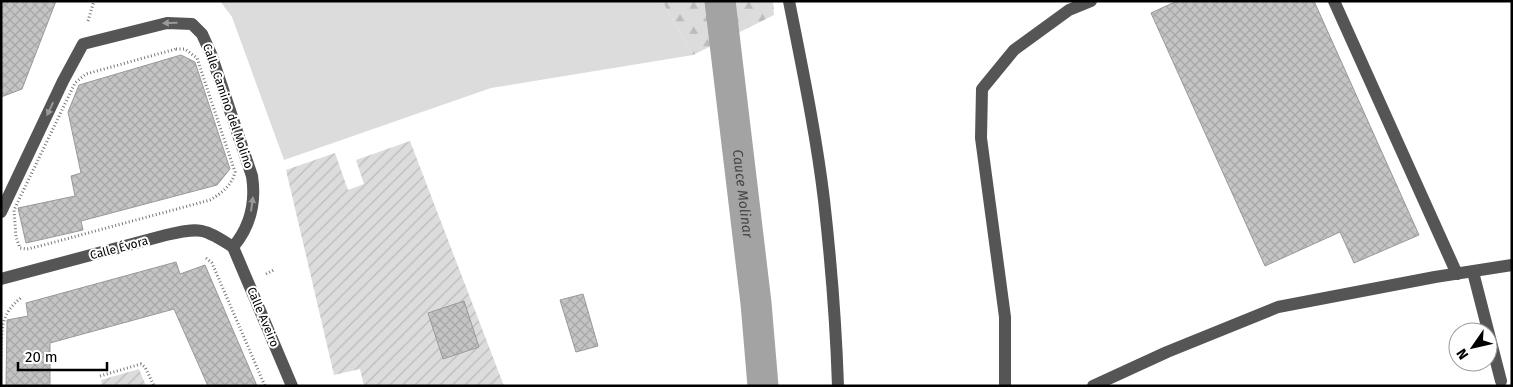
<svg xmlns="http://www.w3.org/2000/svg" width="1513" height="387" font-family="'Fira Sans',sans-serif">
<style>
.grass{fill:#dcdcdc}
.forest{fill:url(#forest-firs)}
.garden{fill:url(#garden-furrows)}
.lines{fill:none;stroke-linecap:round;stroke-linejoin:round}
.canal{stroke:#a3a3a3;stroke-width:31}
.building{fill:url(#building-cross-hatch);stroke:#999}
.path{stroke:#777;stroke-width:3;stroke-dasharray:1 2.5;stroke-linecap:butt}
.minor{stroke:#555;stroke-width:12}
.oneway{fill:#999}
.labels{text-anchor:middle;stroke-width:4;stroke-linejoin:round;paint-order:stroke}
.street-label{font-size:12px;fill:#000;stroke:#fff}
.water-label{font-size:14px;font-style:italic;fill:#444;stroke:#fff}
</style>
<defs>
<pattern id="forest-firs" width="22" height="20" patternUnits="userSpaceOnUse" patternTransform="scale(1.25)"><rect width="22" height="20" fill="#dcdcdc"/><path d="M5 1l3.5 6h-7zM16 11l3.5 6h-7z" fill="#bbb"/></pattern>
<pattern id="garden-furrows" width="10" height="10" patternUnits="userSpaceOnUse" patternTransform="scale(1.25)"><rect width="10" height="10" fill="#dcdcdc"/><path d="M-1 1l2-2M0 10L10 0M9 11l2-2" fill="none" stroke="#bbb"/></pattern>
<pattern id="building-cross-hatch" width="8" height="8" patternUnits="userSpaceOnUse" patternTransform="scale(1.25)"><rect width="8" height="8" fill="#c4c4c4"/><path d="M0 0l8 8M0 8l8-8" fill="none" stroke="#a7a7a7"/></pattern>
</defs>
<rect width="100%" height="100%" fill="#fff"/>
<polygon class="grass" points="220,1 662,1 693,55 491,88 284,160 232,17"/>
<polygon class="forest" points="662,1 773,1 774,15 693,55"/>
<g class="garden">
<polygon points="410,141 504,386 364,386 360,369 334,375 286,170 335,153 348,190 364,184 356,160"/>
<polygon points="139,369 146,386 102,386 101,380"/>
</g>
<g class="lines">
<path class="canal" id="s1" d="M720 1 756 303 763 386"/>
</g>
<g class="building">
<polygon points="1,1 56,1 22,89 1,97"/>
<polygon points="1177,1 1314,1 1419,235 1354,263 1340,232 1265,266 1151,13"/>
<polygon points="181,55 195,62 230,169 217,185 81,221 83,230 26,243 18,208 75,196 71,176 81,173 68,112 79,85"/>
<polygon points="176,262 180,274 205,265 257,386 208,386 174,309 50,343 50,386 6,386 7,320 28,316 26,303"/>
<polygon points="583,294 598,346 576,352 560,300"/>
<polygon points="464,301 479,347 443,359 428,313"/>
</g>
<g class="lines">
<g class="path">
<polyline points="88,21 94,1"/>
<path d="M176 49H185L197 58 235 172C232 185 222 193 210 200L40 246 27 249 20 248 16 237 14 210 75 83 86 74Z"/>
<polyline points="206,258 212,263 265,386"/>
<polyline points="266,274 274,270"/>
<path d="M1 356C2 328 0 314 22 297"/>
<polyline points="100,376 141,364 145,367 154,386"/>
</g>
<g class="minor">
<path d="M789 1C802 67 816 133 824 200 831 262 836 324 838 386"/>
<polyline points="1334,1 1457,274"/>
<path d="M1 212 63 81 83 44 167 23 192 24 202 34 211 54 252 176C256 202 250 227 233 247"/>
<polyline points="233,247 292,386"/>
<polyline points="1473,272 1501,381"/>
<path d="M1 279 166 235C200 227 204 228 233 247"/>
<polyline points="1005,386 1005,317 981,138 982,89 1014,50 1069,10 1091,1"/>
<polyline points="1093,386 1167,352 1278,307 1435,277 1512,265"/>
</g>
</g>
<defs><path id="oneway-solid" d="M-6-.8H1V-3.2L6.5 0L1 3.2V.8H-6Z" transform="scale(1.25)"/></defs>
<g class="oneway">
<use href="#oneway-solid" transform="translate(170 23) rotate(178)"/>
<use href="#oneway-solid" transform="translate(50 109) rotate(115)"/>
<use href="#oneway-solid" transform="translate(252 204) rotate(-82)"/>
</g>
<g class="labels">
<g class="street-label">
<text transform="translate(228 106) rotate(71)" y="4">Calle Camino del Molino</text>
<text transform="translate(119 248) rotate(-15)" y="4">Calle Évora</text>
<text transform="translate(263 317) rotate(67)" y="4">Calle Aveiro</text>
</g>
<g class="water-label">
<text dy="5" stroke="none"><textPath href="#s1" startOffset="194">Cauce Molinar</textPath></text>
</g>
</g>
<rect width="1513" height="387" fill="none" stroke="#000000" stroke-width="5"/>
<g transform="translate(1473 347) rotate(236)"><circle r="24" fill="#ffffff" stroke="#999999"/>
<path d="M0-4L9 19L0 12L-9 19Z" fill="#000000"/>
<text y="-8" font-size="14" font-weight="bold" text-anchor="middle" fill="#000000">N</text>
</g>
<path d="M18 362v8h89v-8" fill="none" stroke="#000000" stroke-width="2.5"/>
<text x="25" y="362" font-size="15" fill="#000000" stroke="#ffffff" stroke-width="4" paint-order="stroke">20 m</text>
</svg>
